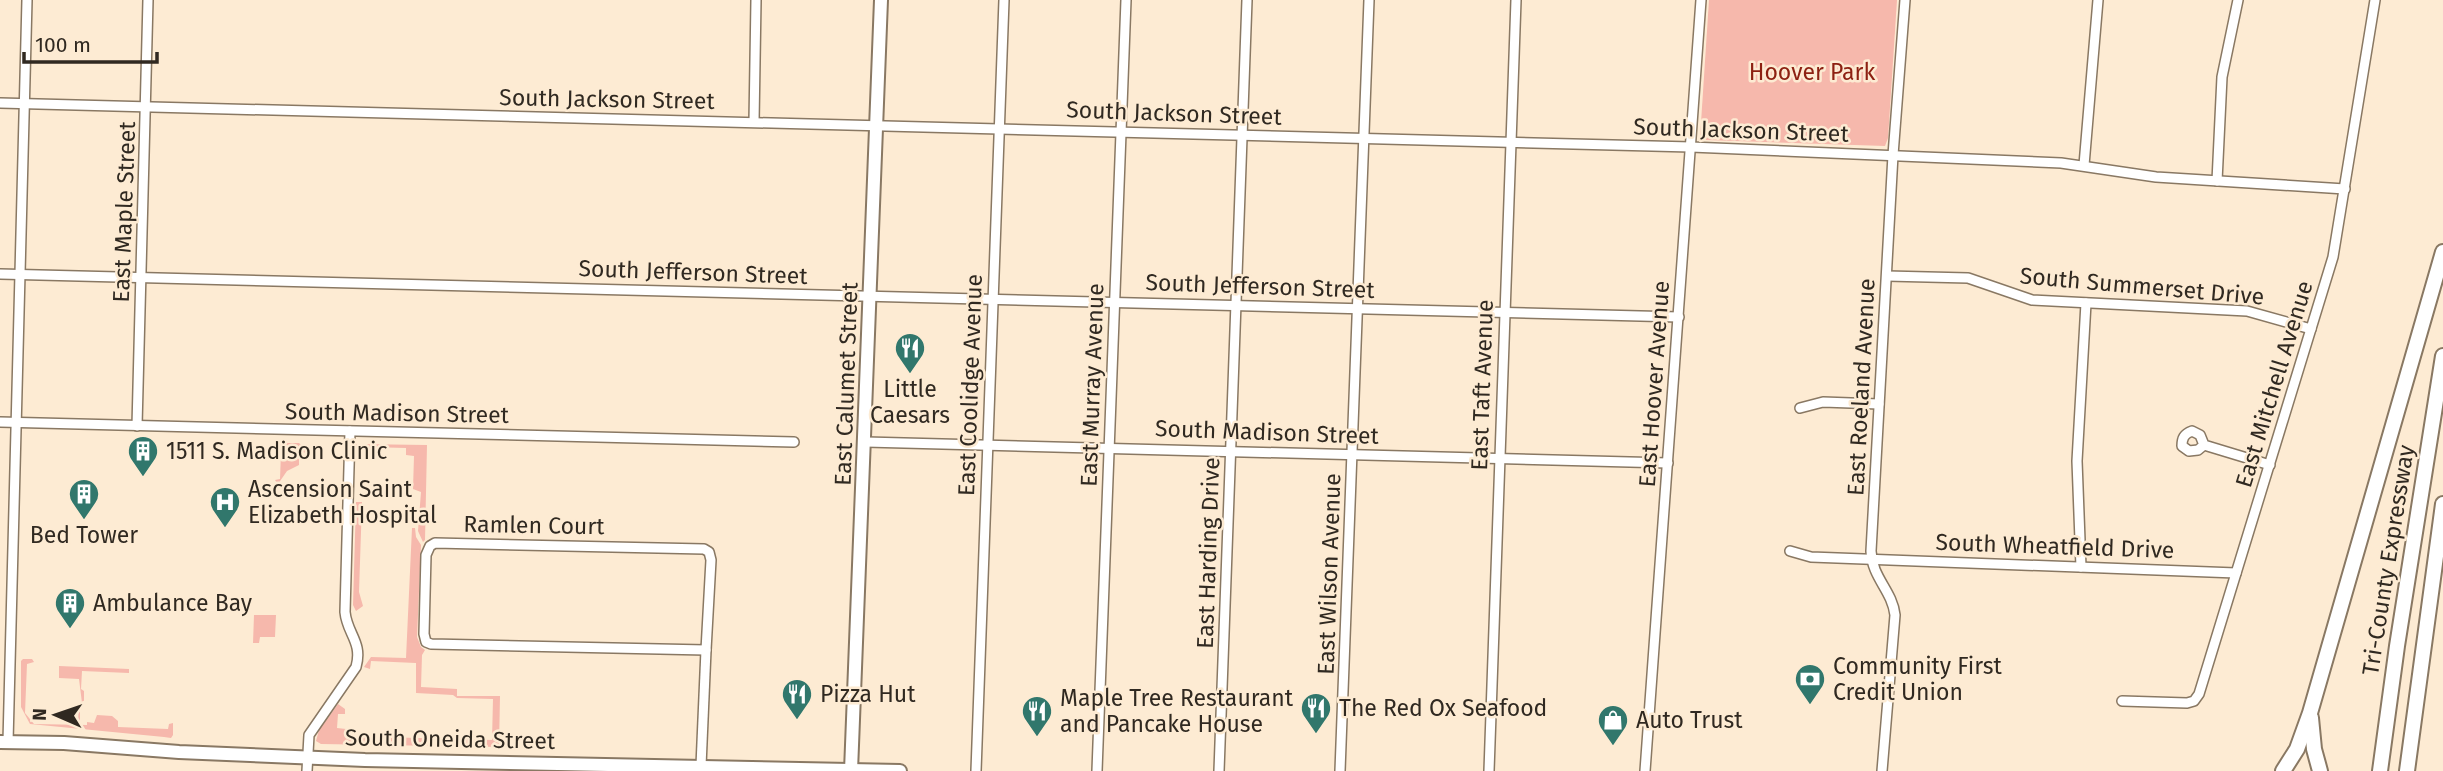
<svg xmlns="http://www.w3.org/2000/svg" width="2443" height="771" font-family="'Fira Sans',sans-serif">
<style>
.green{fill:#f6b8ac}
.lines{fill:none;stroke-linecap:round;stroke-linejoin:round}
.minor-casing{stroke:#897863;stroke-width:12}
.major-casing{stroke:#897863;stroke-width:16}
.highway-casing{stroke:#897863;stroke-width:18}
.minor{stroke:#fff;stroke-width:9}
.major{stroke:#fff;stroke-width:12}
.highway{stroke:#fff;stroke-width:14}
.labels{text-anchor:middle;stroke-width:5;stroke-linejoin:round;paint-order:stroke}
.park-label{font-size:23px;fill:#8d2112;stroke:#fdebd3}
.street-label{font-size:23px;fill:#302921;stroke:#fdebd3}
.poi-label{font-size:23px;fill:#302921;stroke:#fdebd3;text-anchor:start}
</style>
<rect width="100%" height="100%" fill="#fdebd3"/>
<g class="green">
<polygon points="1709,0 1897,0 1888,138 1885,146 1706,140 1700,138"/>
<polygon points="277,443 299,443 310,453 299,452 299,465 287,471 278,484 275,480 280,479 281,452 277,452"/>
<polygon points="356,444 427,445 425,540 423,542 418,531 421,492 413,489 414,456 406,455 406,448 367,447 366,454 359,454 356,451"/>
<polygon points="356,502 362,502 359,592 363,606 356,611 353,605"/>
<polygon points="412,528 415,528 416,537 421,545 417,637 421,647 425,650 422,655 421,687 457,689 457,696 500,696 499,747 321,744 316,741 319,730 338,704 345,709 345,714 338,714 337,728 346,729 346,736 492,740 493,699 457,698 453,695 416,693 416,663 371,661 370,669 364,667 371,657 406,658"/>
<polygon points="254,615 276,615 275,637 260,637 259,643 253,643"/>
<polygon points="23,659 32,659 34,662 27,664 25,713 34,724 87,725 87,722 94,723 97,715 112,716 118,721 118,727 168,729 169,724 173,723 173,735 171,738 164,737 30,724 21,707 21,661"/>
<polygon points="59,666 129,669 129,673 82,671 81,689 84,691 84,704 80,705 80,722 78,722 79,704 82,703 79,679 59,678"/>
</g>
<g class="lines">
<g class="minor-casing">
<g id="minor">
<polyline points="0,103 1691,147 2061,163 2156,177 2345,189"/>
<polyline points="754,122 756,0"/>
<polyline points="2084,165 2098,0"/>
<polyline points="2217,181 2222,77 2238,0"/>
<polyline points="0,274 1679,317"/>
<polyline points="1887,276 1968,278 2032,300 2247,311 2311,329"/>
<polyline points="1800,408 1823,402 1879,404"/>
<polyline points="0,422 794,442"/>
<polyline points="137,426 148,0"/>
<polyline points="866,442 1668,463"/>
<path d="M2204 445 2198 450 2189 451 2182 446C2182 438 2184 434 2192 431L2200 435 2204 445 2270 465"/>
<polygon points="435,543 704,549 709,552 711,560 706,650 431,644 426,642 424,634 426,555 430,546"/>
<polyline points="1790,551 1811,557 2236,573"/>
<polyline points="2081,567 2077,461 2086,303"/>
<polyline points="2122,701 2187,703 2194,701 2199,694 2333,257 2375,0"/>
<polyline points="8,742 27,0"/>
<polyline points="701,766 706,650"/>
<path d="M307 771 309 735 356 667C363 642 347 634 345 612L350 431"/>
<polyline points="976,771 1004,0"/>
<polyline points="1097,771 1126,0"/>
<polyline points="1219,771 1247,0"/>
<polyline points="1340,771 1369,0"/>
<polyline points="1489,771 1516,0"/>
<polyline points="1645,771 1701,0"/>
<path d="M1882 771 1895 615C1892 590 1872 578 1871 551L1893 155 1905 0"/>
</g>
</g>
<g class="major-casing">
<g id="major">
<polyline points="0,742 64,743 179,752 365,760 900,771"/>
<polyline points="851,771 881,0"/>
</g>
</g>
<g class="highway-casing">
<g id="highway">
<polyline points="2311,718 2314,749 2320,771"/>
<polyline points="2283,771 2297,749 2310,713 2443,252"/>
<polyline points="2380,771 2397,646 2443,356"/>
<polyline points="2407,771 2443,504"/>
</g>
</g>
<use href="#minor" class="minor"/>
<use href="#major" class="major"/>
<use href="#highway" class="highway"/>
</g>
<defs>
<g id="restaurant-pin" transform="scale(1.575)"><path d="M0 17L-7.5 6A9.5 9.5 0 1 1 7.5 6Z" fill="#31776c" stroke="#fdebd3"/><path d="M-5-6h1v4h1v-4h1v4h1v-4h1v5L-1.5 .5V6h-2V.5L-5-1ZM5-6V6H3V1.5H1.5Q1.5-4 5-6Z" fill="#fff"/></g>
<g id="building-pin" transform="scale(1.575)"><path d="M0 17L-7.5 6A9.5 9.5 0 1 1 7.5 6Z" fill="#31776c" stroke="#fdebd3"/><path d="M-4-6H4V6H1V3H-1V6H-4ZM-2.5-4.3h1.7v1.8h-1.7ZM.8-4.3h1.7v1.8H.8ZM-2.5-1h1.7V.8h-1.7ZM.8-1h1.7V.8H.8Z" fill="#fff"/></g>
<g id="hospital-pin" transform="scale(1.575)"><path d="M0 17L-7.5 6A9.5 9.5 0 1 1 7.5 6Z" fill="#31776c" stroke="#fdebd3"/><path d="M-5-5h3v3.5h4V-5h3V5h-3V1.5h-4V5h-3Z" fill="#fff"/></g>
<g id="bank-pin" transform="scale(1.575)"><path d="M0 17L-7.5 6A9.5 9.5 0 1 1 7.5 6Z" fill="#31776c" stroke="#fdebd3"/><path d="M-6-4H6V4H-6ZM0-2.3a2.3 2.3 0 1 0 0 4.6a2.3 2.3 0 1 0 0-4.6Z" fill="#fff"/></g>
<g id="shop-pin" transform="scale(1.575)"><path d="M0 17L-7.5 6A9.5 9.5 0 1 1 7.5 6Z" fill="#31776c" stroke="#fdebd3"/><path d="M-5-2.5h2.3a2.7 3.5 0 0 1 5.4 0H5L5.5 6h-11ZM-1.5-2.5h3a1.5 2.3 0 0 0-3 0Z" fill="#fff"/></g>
</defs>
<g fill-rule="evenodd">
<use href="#restaurant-pin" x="910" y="348"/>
<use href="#building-pin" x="143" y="451"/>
<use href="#building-pin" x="84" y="494"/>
<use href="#hospital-pin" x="225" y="502"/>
<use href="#building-pin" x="70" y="603"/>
<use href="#bank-pin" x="1810" y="679"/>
<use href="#restaurant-pin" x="797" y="694"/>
<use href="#restaurant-pin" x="1316" y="708"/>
<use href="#restaurant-pin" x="1037" y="711"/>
<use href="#shop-pin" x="1613" y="720"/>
</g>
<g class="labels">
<g class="park-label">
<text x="1812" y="80">Hoover Park</text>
</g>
<g class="street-label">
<text transform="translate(607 99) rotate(1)" y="8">South Jackson Street</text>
<text transform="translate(1174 113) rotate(2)" y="8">South Jackson Street</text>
<text transform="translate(1741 130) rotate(2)" y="8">South Jackson Street</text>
<text transform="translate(124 212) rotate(-88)" y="8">East Maple Street</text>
<text transform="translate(693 272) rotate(2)" y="8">South Jefferson Street</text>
<text transform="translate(1260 286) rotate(2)" y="8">South Jefferson Street</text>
<text transform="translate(2142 286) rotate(5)" y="8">South Summerset Drive</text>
<text transform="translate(846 384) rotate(-88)" y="8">East Calumet Street</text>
<text transform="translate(1654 384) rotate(-86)" y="8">East Hoover Avenue</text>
<text transform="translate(2274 384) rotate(-73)" y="8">East Mitchell Avenue</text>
<text transform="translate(970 385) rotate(-88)" y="8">East Coolidge Avenue</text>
<text transform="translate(1092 385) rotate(-88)" y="8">East Murray Avenue</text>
<text transform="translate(1482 385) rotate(-88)" y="8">East Taft Avenue</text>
<text transform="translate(1861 387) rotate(-87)" y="8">East Roeland Avenue</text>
<text transform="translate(397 413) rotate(1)" y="8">South Madison Street</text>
<text transform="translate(1267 432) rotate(2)" y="8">South Madison Street</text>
<text transform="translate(534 525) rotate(1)" y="8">Ramlen Court</text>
<text transform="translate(2055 546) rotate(2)" y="8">South Wheatfield Drive</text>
<text transform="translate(1208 553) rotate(-88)" y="8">East Harding Drive</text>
<text transform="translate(2388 560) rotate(-81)" y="8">Tri-County Expressway</text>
<text transform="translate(1329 574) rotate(-88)" y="8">East Wilson Avenue</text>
<text transform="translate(450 739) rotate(1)" y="8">South Oneida Street</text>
</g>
<g class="poi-label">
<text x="910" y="397" text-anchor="middle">Little<tspan x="910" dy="26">Caesars</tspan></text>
<text x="166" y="459">1511 S. Madison Clinic</text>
<text x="248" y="497">Ascension Saint<tspan x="248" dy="26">Elizabeth Hospital</tspan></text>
<text x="84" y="543" text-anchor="middle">Bed Tower</text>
<text x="93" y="611">Ambulance Bay</text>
<text x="1833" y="674">Community First<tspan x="1833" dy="26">Credit Union</tspan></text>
<text x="820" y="702">Pizza Hut</text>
<text x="1060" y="706">Maple Tree Restaurant<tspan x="1060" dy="26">and Pancake House</tspan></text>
<text x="1339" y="716">The Red Ox Seafood</text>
<text x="1636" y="728">Auto Trust</text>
</g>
</g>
<g transform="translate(56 715) rotate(272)" stroke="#fdebd3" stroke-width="5" paint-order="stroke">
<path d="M0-5L12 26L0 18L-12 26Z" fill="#302921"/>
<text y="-10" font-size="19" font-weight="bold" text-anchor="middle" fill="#302921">N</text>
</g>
<path d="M24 52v10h133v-10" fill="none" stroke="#302921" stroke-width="3.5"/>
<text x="35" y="52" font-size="21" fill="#302921" stroke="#fdebd3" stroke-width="5" paint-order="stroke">100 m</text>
</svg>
